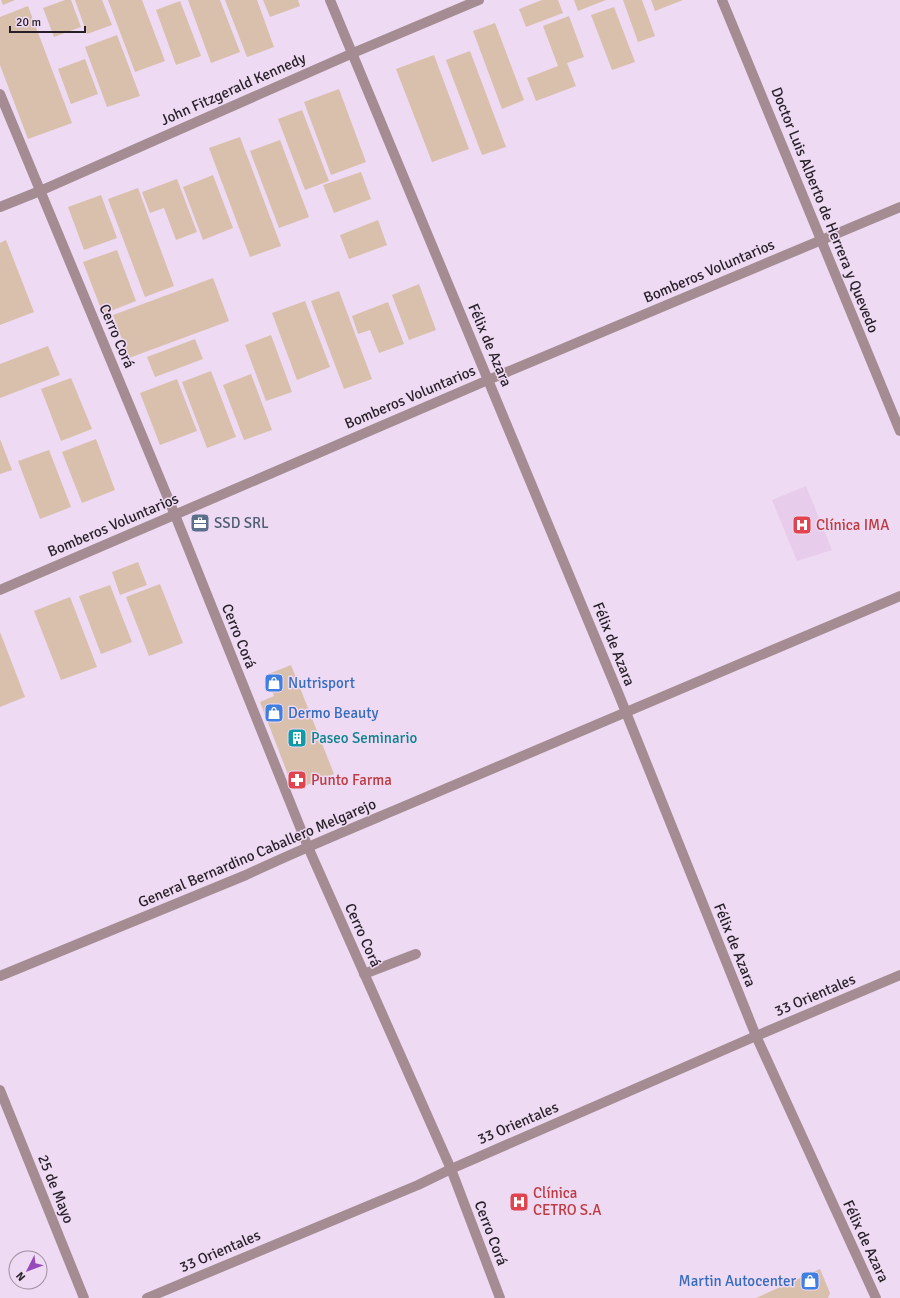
<svg xmlns="http://www.w3.org/2000/svg" width="900" height="1298" font-family="Signika,sans-serif">
<style>
.built{fill:#e7cdeb}
.building{fill:#d9c0ad}
.lines{fill:none;stroke-linecap:round;stroke-linejoin:round}
.minor{stroke:#a58c92;stroke-width:10}
.labels{text-anchor:middle;stroke-width:3;stroke-linejoin:round;paint-order:stroke}
.street-label{font-size:15px;fill:#271f28;stroke:#eedaf2}
.service-label{font-size:15px;fill:#4e5e75;stroke:#eedaf2;text-anchor:start}
.health-label{font-size:15px;fill:#be3a42;stroke:#eedaf2;text-anchor:start}
.shop-label{font-size:15px;fill:#366cbe;stroke:#eedaf2;text-anchor:start}
.culture-label{font-size:15px;fill:#0d838f;stroke:#eedaf2;text-anchor:start}
</style>
<rect width="100%" height="100%" fill="#eedaf2"/>
<polygon class="built" points="806,486 832,550 797,561 772,500"/>
<g class="building">
<polygon points="1,0 15,0 3,5"/>
<polygon points="65,0 71,0 81,27 54,37 43,8"/>
<polygon points="75,0 102,0 112,25 87,34"/>
<polygon points="108,0 142,0 165,61 135,72"/>
<polygon points="188,0 220,0 240,52 211,63"/>
<polygon points="225,0 257,0 274,47 247,57"/>
<polygon points="263,0 298,0 300,6 270,17"/>
<polygon points="542,0 558,0 563,13 526,27 519,9"/>
<polygon points="574,0 606,0 578,11"/>
<polygon points="623,0 642,0 655,36 638,42"/>
<polygon points="651,0 683,0 655,11"/>
<polygon points="180,1 201,56 176,65 156,10"/>
<polygon points="28,6 72,123 28,139 0,65 0,17"/>
<polygon points="614,7 635,62 612,70 591,15"/>
<polygon points="569,16 584,57 567,63 576,86 536,101 527,78 558,66 543,26"/>
<polygon points="495,23 524,100 502,109 473,31"/>
<polygon points="117,35 140,96 107,107 85,47"/>
<polygon points="470,51 506,147 482,155 446,60"/>
<polygon points="434,55 469,149 432,162 396,69"/>
<polygon points="85,59 98,94 71,104 58,69"/>
<polygon points="339,89 366,162 331,175 304,102"/>
<polygon points="302,110 329,181 305,190 278,119"/>
<polygon points="240,137 281,246 250,257 209,148"/>
<polygon points="280,140 309,217 279,228 250,151"/>
<polygon points="361,172 371,199 334,213 323,185"/>
<polygon points="213,175 233,228 203,240 183,187"/>
<polygon points="177,179 197,232 176,240 164,208 150,213 142,192"/>
<polygon points="138,188 174,286 145,297 108,199"/>
<polygon points="101,195 117,238 84,250 68,207"/>
<polygon points="378,220 387,245 349,259 340,235"/>
<polygon points="6,240 34,312 0,325 0,243"/>
<polygon points="117,250 136,301 103,314 83,262"/>
<polygon points="213,278 229,321 129,358 113,315"/>
<polygon points="419,284 436,330 409,340 392,295"/>
<polygon points="339,291 372,379 344,389 311,301"/>
<polygon points="305,301 330,367 297,380 272,313"/>
<polygon points="388,302 404,344 379,353 370,330 358,334 352,316"/>
<polygon points="271,335 292,392 266,401 245,345"/>
<polygon points="195,339 203,359 155,377 147,357"/>
<polygon points="48,346 60,375 0,398 0,364"/>
<polygon points="211,371 236,437 207,448 182,382"/>
<polygon points="251,374 272,430 244,440 223,385"/>
<polygon points="71,378 92,429 61,441 41,389"/>
<polygon points="177,379 197,431 160,445 140,393"/>
<polygon points="0,439 12,470 0,474"/>
<polygon points="96,439 115,490 82,503 62,452"/>
<polygon points="49,450 71,507 40,519 18,461"/>
<polygon points="138,562 147,585 120,595 112,572"/>
<polygon points="160,584 183,643 149,656 126,597"/>
<polygon points="110,585 132,642 101,654 79,596"/>
<polygon points="70,597 97,667 61,680 34,611"/>
<polygon points="0,632 25,697 0,707"/>
<polygon points="291,665 334,774 302,787 290,780 260,702 274,696 266,675"/>
<polygon points="820,1269 830,1293 828,1298 756,1298"/>
</g>
<g class="lines">
<g class="minor">
<polyline points="330,0 619,695 756,1036 876,1298"/>
<polyline points="722,0 900,431"/>
<polyline points="0,94 175,515 308,847 451,1169 500,1298"/>
<polyline points="0,207 40,191 353,53 479,0"/>
<polyline points="0,590 488,380 900,207"/>
<polyline points="364,974 416,954"/>
<path d="M0 976 246 875C307 846 370 821 433 794 588 727 744 662 900 596"/>
<polyline points="0,1090 84,1298"/>
<polyline points="147,1298 418,1185 451,1169 756,1036 900,975"/>
</g>
</g>
<defs>
<g id="office-square" transform="scale(1)"><rect x="-9" y="-9" width="18" height="18" rx="4" fill="#5c6f8a" stroke="#eedaf2"/><path d="M-6-3h4V-5.5h4V-3h4V5H-6ZM-1-4.5V-3h2v-1.5ZM-6 0V1H6V0Z" fill="#fff"/></g>
<g id="hospital-square" transform="scale(1)"><rect x="-9" y="-9" width="18" height="18" rx="4" fill="#e0444e" stroke="#eedaf2"/><path d="M-5-5h3v3.5h4V-5h3V5h-3V1.5h-4V5h-3Z" fill="#fff"/></g>
<g id="shop-square" transform="scale(1)"><rect x="-9" y="-9" width="18" height="18" rx="4" fill="#3f7fe0" stroke="#eedaf2"/><path d="M-5-2.5h2.3a2.7 3.5 0 0 1 5.4 0H5L5.5 6h-11ZM-1.5-2.5h3a1.5 2.3 0 0 0-3 0Z" fill="#fff"/></g>
<g id="building-square" transform="scale(1)"><rect x="-9" y="-9" width="18" height="18" rx="4" fill="#0f9aa8" stroke="#eedaf2"/><path d="M-4-6H4V6H1V3H-1V6H-4ZM-2.5-4.3h1.7v1.8h-1.7ZM.8-4.3h1.7v1.8H.8ZM-2.5-1h1.7V.8h-1.7ZM.8-1h1.7V.8H.8Z" fill="#fff"/></g>
<g id="pharmacy-square" transform="scale(1)"><rect x="-9" y="-9" width="18" height="18" rx="4" fill="#e0444e" stroke="#eedaf2"/><path d="M-2-6h4v4h4v4h-4v4h-4v-4h-4v-4h4Z" fill="#fff"/></g>
</defs>
<g fill-rule="evenodd">
<use href="#office-square" x="200" y="523"/>
<use href="#hospital-square" x="802" y="525"/>
<use href="#shop-square" x="274" y="683"/>
<use href="#shop-square" x="274" y="713"/>
<use href="#building-square" x="297" y="738"/>
<use href="#pharmacy-square" x="297" y="780"/>
<use href="#hospital-square" x="519" y="1202"/>
<use href="#shop-square" x="810" y="1281"/>
</g>
<g class="labels">
<g class="street-label">
<text transform="translate(233 89) rotate(-24)" y="5">John Fitzgerald Kennedy</text>
<text transform="translate(825 210) rotate(68)" y="5">Doctor Luis Alberto de Herrera y Quevedo</text>
<text transform="translate(709 271) rotate(-23)" y="5">Bomberos Voluntarios</text>
<text transform="translate(117 336) rotate(67)" y="5">Cerro Corá</text>
<text transform="translate(490 345) rotate(67)" y="5">Félix de Azara</text>
<text transform="translate(410 397) rotate(-23)" y="5">Bomberos Voluntarios</text>
<text transform="translate(113 525) rotate(-23)" y="5">Bomberos Voluntarios</text>
<text transform="translate(239 636) rotate(68)" y="5">Cerro Corá</text>
<text transform="translate(614 644) rotate(68)" y="5">Félix de Azara</text>
<text transform="translate(257 853) rotate(-23)" y="5">General Bernardino Caballero Melgarejo</text>
<text transform="translate(363 935) rotate(66)" y="5">Cerro Corá</text>
<text transform="translate(735 945) rotate(68)" y="5">Félix de Azara</text>
<text transform="translate(815 995) rotate(-23)" y="5">33 Orientales</text>
<text transform="translate(518 1123) rotate(-23)" y="5">33 Orientales</text>
<text transform="translate(56 1189) rotate(68)" y="5">25 de Mayo</text>
<text transform="translate(491 1233) rotate(69)" y="5">Cerro Corá</text>
<text transform="translate(866 1241) rotate(65)" y="5">Félix de Azara</text>
<text transform="translate(220 1251) rotate(-23)" y="5">33 Orientales</text>
</g>
<g class="service-label">
<text x="214" y="528">SSD SRL</text>
</g>
<g class="health-label">
<text x="816" y="530">Clínica IMA</text>
<text x="311" y="785">Punto Farma</text>
<text x="533" y="1198">Clínica<tspan x="533" dy="17">CETRO S.A</tspan></text>
</g>
<g class="shop-label">
<text x="288" y="688">Nutrisport</text>
<text x="288" y="718">Dermo Beauty</text>
<text x="796" y="1286" text-anchor="end">Martin Autocenter</text>
</g>
<g class="culture-label">
<text x="311" y="743">Paseo Seminario</text>
</g>
</g>
<g transform="translate(28 1270) rotate(228)"><circle r="19" fill="#eedaf2" stroke="#9e8fa1"/>
<path d="M0-3L7 15L0 10L-7 15Z" fill="#9549bb"/>
<text y="-6" font-size="11" font-weight="bold" text-anchor="middle" fill="#271f28">N</text>
</g>
<path d="M10 26v6h75v-6" fill="none" stroke="#271f28" stroke-width="2"/>
<text x="16" y="26" font-size="12" fill="#271f28" stroke="#eedaf2" stroke-width="3" paint-order="stroke">20 m</text>
</svg>
